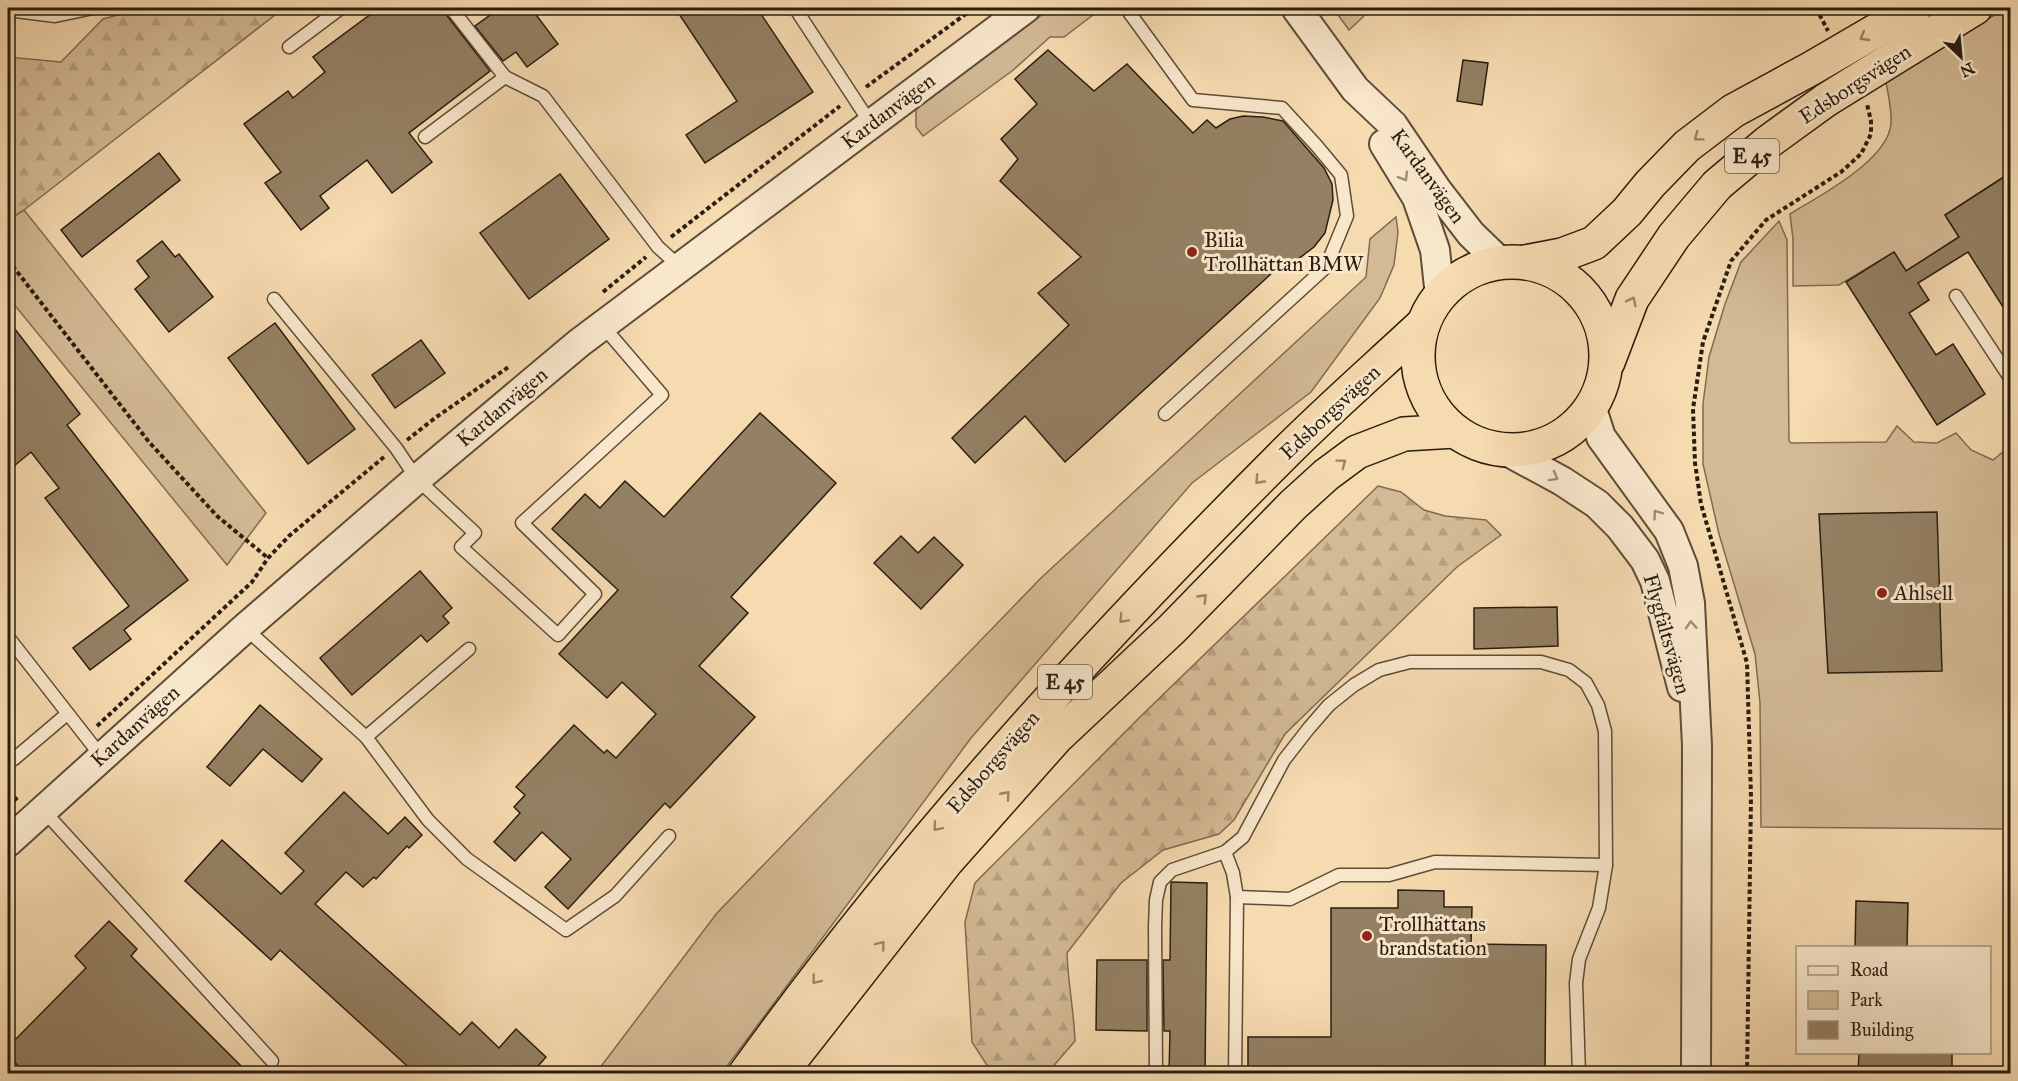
<svg xmlns="http://www.w3.org/2000/svg" width="2018" height="1081" font-family="'IM FELL Great Primer',serif">
<style>
.green{fill:#d3ba95;stroke:#7e6c52;stroke-width:1.5}
.forest{fill:url(#forest-firs);stroke:#7e6c52;stroke-width:1.5}
.building{fill:#948063;stroke:#291e0f;stroke-width:1.5}
.lines{fill:none;stroke-linecap:round;stroke-linejoin:round}
.service-casing{stroke:#5c4d37;stroke-width:15}
.tertiary-casing{stroke:#5c4d37;stroke-width:32}
.trunk-casing{stroke:#291e0f;stroke-width:36}
.path{stroke:#291e0f;stroke-width:4;stroke-dasharray:4.5 3;stroke-linecap:butt}
.service{stroke:#f9e7cc;stroke-width:12}
.tertiary{stroke:#f9e7cc;stroke-width:28}
.trunk{stroke:#f6dab0;stroke-width:33}
.oneway{stroke:#9a8568}
.oneway2{stroke:#9b8d77}
.poi-dot{fill:#8f2418;stroke:#f9e7cc;stroke-width:2}
.labels{text-anchor:middle;stroke-width:6;stroke-linejoin:round;paint-order:stroke}
.shield{fill:#f9e7cc;stroke:#675a48;stroke-width:1.5}
.shield-label{font-size:20px;font-weight:bold;fill:#291e0f}
.street-label{font-size:21px;fill:#291e0f;stroke:#f9e7cc}
.poi-label{font-size:21px;fill:#291e0f;stroke:#f9e7cc;text-anchor:start}
</style>
<defs>
<pattern id="forest-firs" width="22" height="20" patternUnits="userSpaceOnUse" patternTransform="scale(1.5)"><rect width="22" height="20" fill="#d3ba95"/><path d="M5 1l3.5 6h-7zM16 11l3.5 6h-7z" fill="#b59f7f"/></pattern>
</defs>
<rect width="100%" height="100%" fill="#f6dab0"/>
<filter id="stains"><feTurbulence type="fractalNoise" baseFrequency=".00333" numOctaves="4"/><feColorMatrix values="0 0 0 0 .2 0 0 0 0 .09 0 0 0 0 .02 0 0 0 .5 -.17"/></filter>
<radialGradient id="worn" r=".72"><stop offset=".6" stop-color="#630" stop-opacity="0"/><stop offset="1" stop-color="#630" stop-opacity=".3"/></radialGradient>
<g class="green">
<polygon points="1051,8 1102,8 1064,37 1050,37 1012,71 923,136 916,127 916,109"/>
<polygon points="1333,8 1358,8 1364,16 1349,30"/>
<path d="M2006 8H2010V173L1945 215 1959 237 1906 271 1894 252 1839 285 1793 286V239L1790 214C1819 196 1889 160 1891 123 1892 110 1888 95 1886 82Z"/>
<polygon points="24,210 266,513 227,565 8,297 8,220"/>
<polygon points="1396,217 1398,232 1394,265 1380,298 1311,392 1192,483 971,738 722,1073 596,1073 717,913 1041,578 1366,277 1370,239"/>
<polygon points="1779,221 1787,240 1789,441 1791,443 1886,442 1897,426 1914,442 1937,443 1956,433 1971,450 1993,460 2010,446 2010,829 1761,827 1760,703 1755,654 1719,534 1703,464 1703,404 1709,357 1725,304 1741,262"/>
</g>
<g class="forest">
<polygon points="144,8 284,8 24,210 8,220 8,57 61,62 103,19"/>
<path d="M1378 486 1401 492 1424 510 1445 516 1486 520 1501 535 1457 567 1285 734 1234 820 1219 834 1163 850 1121 883 1067 953C1068 983 1074 1012 1075 1041L1050 1070 1046 1073H992L972 1042 965 922 975 883 1141 716Z"/>
</g>
<g class="building">
<polygon points="379,8 443,8 445,13 490,71 409,133 432,162 392,193 367,160 320,196 329,208 301,230 265,183 281,172 244,124 288,91 293,98 325,72 313,57"/>
<polygon points="500,8 531,8 558,44 527,67 516,52 503,61 475,26"/>
<polygon points="675,8 757,8 813,92 705,163 686,135 737,101"/>
<polygon points="1048,50 1094,91 1127,64 1193,133 1207,120 1216,128 1230,119 1243,116 1263,117 1283,121 1324,168 1332,184 1333,200 1325,233 1314,247 1289,266 1273,272 1065,462 1025,416 975,463 952,438 1069,325 1038,293 1081,257 1000,181 1018,159 1001,139 1037,104 1015,79"/>
<polygon points="1463,60 1488,63 1482,105 1457,101"/>
<polygon points="159,153 180,180 82,257 61,230"/>
<polygon points="2010,173 2010,318 1968,252 1918,283 1929,300 1909,313 1936,355 1953,344 1985,394 1937,425 1846,282 1894,252 1906,271 1959,237 1945,215"/>
<polygon points="560,174 609,239 529,299 480,233"/>
<polygon points="162,241 175,257 179,254 213,297 169,332 135,289 149,277 137,261"/>
<polygon points="8,320 80,414 67,425 188,580 124,630 131,639 90,670 73,648 129,606 45,498 59,488 31,452 8,471"/>
<polygon points="275,323 355,429 308,464 228,358"/>
<polygon points="421,340 445,373 395,408 372,375"/>
<polygon points="760,413 836,483 731,597 748,613 699,666 755,717 670,808 665,803 568,909 545,887 571,859 542,832 515,861 494,842 520,813 514,807 525,795 516,787 574,725 604,753 607,750 616,758 656,714 622,682 607,698 559,654 618,590 552,529 585,494 600,508 625,481 664,517"/>
<polygon points="1937,512 1942,671 1828,673 1819,514"/>
<polygon points="901,536 918,553 934,537 963,565 921,609 874,563"/>
<polygon points="420,571 452,608 443,616 449,623 427,642 421,635 352,695 320,658"/>
<polygon points="1557,607 1558,646 1474,649 1474,608"/>
<polygon points="260,705 322,759 302,782 263,749 230,786 207,767"/>
<polygon points="344,792 388,834 405,817 422,835 409,848 407,846 376,879 374,877 363,887 346,872 315,904 460,1035 472,1022 499,1048 516,1029 546,1057 531,1074 416,1074 280,950 271,960 185,881 222,840 281,894 304,871 285,853"/>
<polygon points="1171,882 1207,883 1205,1074 1169,1074 1170,1031 1164,1031 1163,960 1170,960"/>
<polygon points="1398,890 1444,891 1444,907 1472,907 1471,944 1546,945 1545,1074 1248,1074 1248,1037 1331,1037 1331,908 1398,908"/>
<polygon points="1856,901 1908,903 1907,948 1855,948"/>
<polygon points="109,921 137,949 131,956 249,1074 26,1074 8,1055 8,1047 86,968 75,956"/>
<polygon points="1097,960 1147,960 1147,1031 1096,1030"/>
<polygon points="1859,1053 1952,1053 1952,1074 1858,1073"/>
</g>
<g class="lines">
<g class="service-casing">
<g id="service">
<polyline points="451,8 505,77 543,96 658,247 680,267"/>
<polyline points="795,8 871,124"/>
<polyline points="1126,8 1193,100 1282,108 1316,145 1341,175 1347,216 1326,267 1165,414"/>
<polyline points="8,10 55,16 93,8"/>
<polyline points="289,47 341,8"/>
<polyline points="425,137 505,77"/>
<polyline points="1956,296 2010,378"/>
<polyline points="274,299 396,448 417,479 475,533 461,547 558,635 595,594 522,523 662,395 602,325"/>
<polyline points="245,628 366,737 469,649"/>
<polyline points="8,637 101,756"/>
<polyline points="366,737 428,820 467,859 566,930 615,896 669,836"/>
<polyline points="8,751 14,759 67,714"/>
<polyline points="43,810 272,1061"/>
<polyline points="1225,852 1233,873 1237,897 1235,1074"/>
<polyline points="1237,897 1290,899 1339,875 1389,875 1435,862 1606,865"/>
<polyline points="1156,1074 1155,927 1156,900 1160,882 1172,870 1225,852 1243,837 1284,760 1309,728 1329,705 1354,685 1379,670 1410,662 1541,662 1569,670 1586,683 1598,705 1605,731 1606,865 1599,908 1579,959 1576,983 1579,1074"/>
</g>
</g>
<g class="tertiary-casing">
<g id="tertiary">
<polyline points="1296,8 1355,89 1393,125 1437,190 1471,234 1501,263"/>
<polyline points="1384,144 1417,198 1435,250 1440,296"/>
<polyline points="1591,406 1601,437 1669,531 1683,566 1690,603 1697,746 1696,1074"/>
<polyline points="1503,449 1562,481 1597,504 1620,527 1645,560 1655,581 1682,687"/>
<polyline points="8,842 245,628 417,479 579,343 1026,8"/>
</g>
</g>
<g class="trunk-casing">
<g id="trunk">
<polyline points="1525,262 1562,255 1594,243 1627,212 1650,184 1687,146 1733,111 1812,68 1915,8"/>
<circle cx="1512" cy="356" r="94"/>
<polyline points="1608,362 1632,299 1674,236 1717,185 1768,142 1826,100 1975,8"/>
<path d="M745 1074C906 850 1091 647 1286 452 1330 408 1378 366 1423 324"/>
<polyline points="780,1074 947,861 1056,738 1172,629 1293,505 1326,475 1357,452 1404,434 1455,431"/>
</g>
</g>
<g class="path">
<polyline points="1816,8 1828,31"/>
<polyline points="866,87 974,8"/>
<polyline points="671,237 840,106"/>
<polyline points="8,260 149,442 217,516 268,558"/>
<polyline points="603,292 646,257"/>
<polyline points="407,440 435,418 510,366"/>
<polyline points="97,726 252,582 268,558 289,536 384,457"/>
<polyline points="8,805 18,797"/>
<polyline points="1747,1074 1751,797 1747,663 1701,504 1695,463 1693,409 1703,342 1731,261 1766,220 1841,172 1861,154 1871,134 1871,121 1867,104"/>
</g>
<use href="#service" class="service"/>
<use href="#tertiary" class="tertiary"/>
<use href="#trunk" class="trunk"/>
</g>
<defs><path id="oneway-chevron" d="M-2-3.5L2.5 0L-2 3.5" fill="none" stroke-width="1.6" stroke-linecap="round" stroke-linejoin="round" transform="scale(1.5)"/></defs>
<g class="oneway">
<use href="#oneway-chevron" transform="translate(1864 37) rotate(149)"/>
<use href="#oneway-chevron" transform="translate(1698 137) rotate(143)"/>
<use href="#oneway-chevron" transform="translate(1632 301) rotate(-64)"/>
<use href="#oneway-chevron" transform="translate(1342 463) rotate(-37)"/>
<use href="#oneway-chevron" transform="translate(1259 480) rotate(134)"/>
<use href="#oneway-chevron" transform="translate(1203 598) rotate(-46)"/>
<use href="#oneway-chevron" transform="translate(1123 619) rotate(133)"/>
<use href="#oneway-chevron" transform="translate(1006 795) rotate(-48)"/>
<use href="#oneway-chevron" transform="translate(937 827) rotate(131)"/>
<use href="#oneway-chevron" transform="translate(881 945) rotate(-52)"/>
<use href="#oneway-chevron" transform="translate(816 980) rotate(128)"/>
</g>
<g class="oneway2">
<use href="#oneway-chevron" transform="translate(1404 177) rotate(59)"/>
<use href="#oneway-chevron" transform="translate(1554 477) rotate(29)"/>
<use href="#oneway-chevron" transform="translate(1657 514) rotate(-126)"/>
<use href="#oneway-chevron" transform="translate(1691 625) rotate(-93)"/>
</g>
<g class="poi-dot">
<circle cx="1192" cy="252" r="6"/>
<circle cx="1882" cy="593" r="6"/>
<circle cx="1367" cy="936" r="6"/>
</g>
<g class="labels">
<g class="shield">
<rect x="1725" y="139" width="54" height="34" rx="4.5"/>
<rect x="1038" y="665" width="54" height="34" rx="4.5"/>
</g>
<g class="shield-label">
<text x="1752" y="163">E 45</text>
<text x="1065" y="689">E 45</text>
</g>
<g class="street-label">
<text transform="translate(1855 84) rotate(-33)" y="7">Edsborgsvägen</text>
<text transform="translate(888 111) rotate(-37)" y="7">Kardanvägen</text>
<text transform="translate(1428 176) rotate(54)" y="7">Kardanvägen</text>
<text transform="translate(502 407) rotate(-40)" y="7">Kardanvägen</text>
<text transform="translate(1330 412) rotate(-43)" y="7">Edsborgsvägen</text>
<text transform="translate(1667 634) rotate(74)" y="7">Flygfältsvägen</text>
<text transform="translate(135 726) rotate(-42)" y="7">Kardanvägen</text>
<text transform="translate(993 762) rotate(-49)" y="7">Edsborgsvägen</text>
</g>
<g class="poi-label">
<text x="1204" y="247">Bilia<tspan x="1204" dy="24">Trollhättan BMW</tspan></text>
<text x="1894" y="600">Ahlsell</text>
<text x="1379" y="931">Trollhättans<tspan x="1379" dy="24">brandstation</tspan></text>
</g>
</g>
<rect width="2018" height="1081" fill="none" stroke="#f6dab0" stroke-width="30"/>
<rect x="9" y="9" width="2000" height="1063" fill="none" stroke="#291e0f" stroke-width="3"/>
<rect x="15" y="15" width="1988" height="1051" fill="none" stroke="#291e0f" stroke-width="1.5"/>
<rect x="1796" y="946" width="195" height="108" fill="#f9e7cc" stroke="#a69780" stroke-width="1.5"/>
<rect x="1808" y="966" width="30" height="9" fill="#f9e7cc" stroke="#a69780" stroke-width="1.5"/>
<text x="1850" y="976" font-size="18" fill="#291e0f">Road</text>
<rect x="1808" y="991" width="30" height="18" fill="#d3ba95" stroke="#a69780" stroke-width="1.5"/>
<text x="1850" y="1006" font-size="18" fill="#291e0f">Park</text>
<rect x="1808" y="1021" width="30" height="18" fill="#948063" stroke="#a69780" stroke-width="1.5"/>
<text x="1850" y="1036" font-size="18" fill="#291e0f">Building</text>
<g transform="translate(1961 57) rotate(154)" stroke="#f9e7cc" stroke-width="4.5" paint-order="stroke">
<path d="M0-4.5L10 22L0 15L-10 22Z" fill="#291e0f"/>
<text y="-9" font-size="16" font-weight="bold" text-anchor="middle" fill="#291e0f">N</text>
</g>
<rect width="100%" height="100%" filter="url(#stains)"/>
<rect width="100%" height="100%" fill="url(#worn)"/>
</svg>
